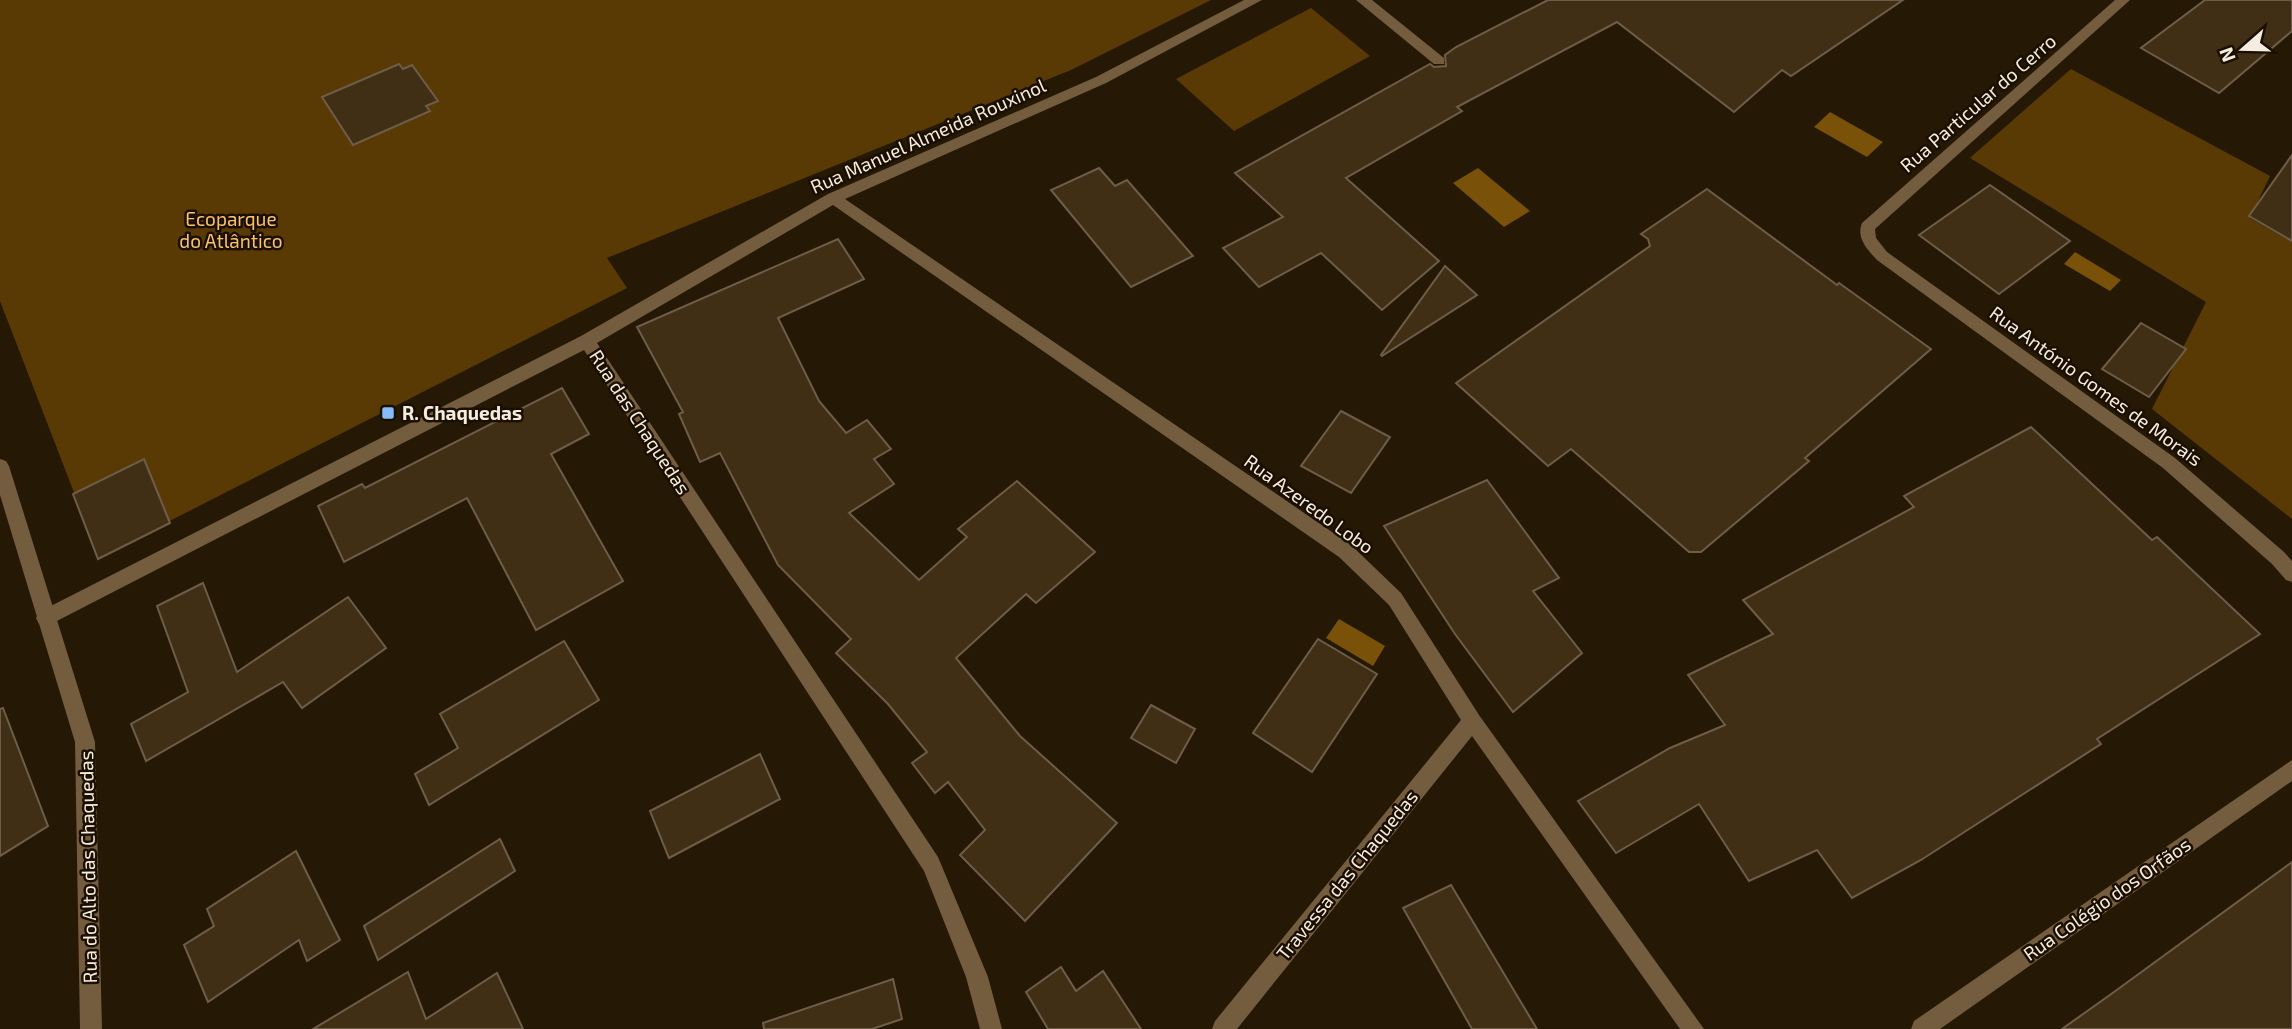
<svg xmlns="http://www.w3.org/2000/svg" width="2292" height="1029" font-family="'Exo 2',sans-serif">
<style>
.green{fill:#593a05}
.water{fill:#795109}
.building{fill:#412f15;stroke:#6d5d49;stroke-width:2}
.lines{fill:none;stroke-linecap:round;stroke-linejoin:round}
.service{fill:#745d3f;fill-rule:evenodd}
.minor{fill:#745d3f;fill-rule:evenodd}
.tertiary{fill:#745d3f;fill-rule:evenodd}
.poi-dot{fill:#87bbfb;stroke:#1b0f00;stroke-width:2.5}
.labels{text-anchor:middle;stroke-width:5;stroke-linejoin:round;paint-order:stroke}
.street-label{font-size:19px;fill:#f6ede1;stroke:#1b0f00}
.park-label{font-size:19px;fill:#fac16f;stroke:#1b0f00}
.poi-label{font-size:19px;font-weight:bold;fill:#f6ede1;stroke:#1b0f00;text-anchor:start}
</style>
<rect width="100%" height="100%" fill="#251805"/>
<g class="green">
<polygon points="0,0 1211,0 1071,70 607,258 627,288 99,557 0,301"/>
<polygon points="1311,8 1370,56 1234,131 1176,79"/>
<polygon points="2071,69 2270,176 2250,218 2292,242 2292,519 2152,409 2206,302 1970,158"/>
</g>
<g class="water">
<polygon points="1830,112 1883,142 1867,157 1814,127"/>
<polygon points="1478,168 1530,211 1504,227 1453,183"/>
<polygon points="2075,252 2121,280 2110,291 2064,264"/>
<polygon points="1339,619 1385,646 1373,666 1326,638"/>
</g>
<g class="building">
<polygon points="1548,0 1903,0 1791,76 1782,70 1734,112 1617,22 1457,107 1462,111 1346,178 1439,261 1382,310 1321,253 1259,287 1223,248 1283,217 1235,173 1430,64 1434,67 1446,66 1445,55 1456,47"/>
<polygon points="2205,0 2292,0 2292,31 2219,93 2141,48"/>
<polygon points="399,64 403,69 412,65 438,101 426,106 430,111 353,145 322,97"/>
<polygon points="2292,155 2292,241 2249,216"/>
<polygon points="1099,168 1115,186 1127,180 1193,256 1131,287 1051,190"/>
<polygon points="1990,185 2070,241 1999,294 1919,235"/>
<polygon points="1707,189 1837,285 1839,283 1931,349 1805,458 1809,461 1701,552 1689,552 1571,449 1548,466 1456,383 1650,246 1648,239 1641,234"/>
<polygon points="838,239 864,279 778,318 819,401 846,433 867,420 891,449 874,459 894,484 849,513 919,580 967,537 958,529 1017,481 1095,552 1036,603 1026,594 956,658 1020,736 1117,823 1025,921 960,855 985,830 948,782 935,793 912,763 927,752 888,704 836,653 851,639 778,565 720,453 700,462 679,414 683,412 637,327"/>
<polygon points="1445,266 1477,295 1382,356 1381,355"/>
<polygon points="2141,323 2186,349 2149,397 2102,369"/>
<polygon points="562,388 589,434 551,454 623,581 536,630 467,498 344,562 318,506 362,484 365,488"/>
<polygon points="1341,411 1390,437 1351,493 1301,466"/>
<polygon points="2031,427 2152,540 2157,537 2260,634 2097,739 2101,744 1921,860 1852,898 1817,850 1749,881 1699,804 1616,853 1578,801 1670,748 1725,725 1688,675 1773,634 1743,600 1914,507 1904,496"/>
<polygon points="144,459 170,523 98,559 73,494"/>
<polygon points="1487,480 1559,578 1533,591 1582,653 1513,712 1455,634 1384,526"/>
<polygon points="203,583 237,672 348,597 386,648 302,708 283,682 146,761 131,724 188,692 157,606"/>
<polygon points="1318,639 1377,674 1312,772 1253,733"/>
<polygon points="564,641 599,700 429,805 415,774 458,748 440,714"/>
<polygon points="1151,705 1195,729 1176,763 1131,738"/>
<polygon points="3,708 48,826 0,856 0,709"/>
<polygon points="760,754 780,799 669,858 650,811"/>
<polygon points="500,839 515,871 378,960 364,926"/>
<polygon points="296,851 340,940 307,961 299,940 208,1002 184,945 214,926 207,909"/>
<polygon points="2292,862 2292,1029 2062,1029 2114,992"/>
<polygon points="1451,885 1537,1029 1472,1029 1403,908"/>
<polygon points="1061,967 1076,991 1103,971 1141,1029 1048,1029 1026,992"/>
<polygon points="408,972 426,1019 497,973 523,1029 313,1029"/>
<polygon points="893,979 902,1019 872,1029 764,1029 763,1023"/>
</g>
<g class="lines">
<polygon class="service" points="1356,0 1372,0 1444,58 1444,64 1434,64"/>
<g class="minor">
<polygon points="1244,0 1262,0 1106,83 845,199 1351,545 1401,593 1479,715 1704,1029 1680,1029 1472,736 1237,1029 1212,1029 1215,1021 1461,720 1389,605 1339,557 833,205 597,343 938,857 988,977 1002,1029 980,1029 966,977 924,871 584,350 51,624 45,626 39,624 36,618 39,612 581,336 828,194 1096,77"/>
<path d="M2115 0H2130L1875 229 1876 238 1887 252 2175 458 2284 552 2292 561V582L2286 580 2272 564 2163 468 1877 260C1867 249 1856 238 1862 223Z"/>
<polygon points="2292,760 2292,781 1940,1029 1911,1029 1914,1021"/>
</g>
<polygon class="tertiary" points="0,459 6,461 9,466 95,742 102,1029 80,1029 75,742 0,495"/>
</g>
<rect class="poi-dot" x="381" y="406" width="14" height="14" rx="3.5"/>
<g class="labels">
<g class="street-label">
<text transform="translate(1978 103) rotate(-41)" y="7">Rua Particular do Cerro</text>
<text transform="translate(928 136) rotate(-24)" y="7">Rua Manuel Almeida Rouxinol</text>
<text transform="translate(2096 386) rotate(36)" y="7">Rua António Gomes de Morais</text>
<text transform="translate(640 422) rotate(57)" y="7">Rua das Chaquedas</text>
<text transform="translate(1309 504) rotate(36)" y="7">Rua Azeredo Lobo</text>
<text transform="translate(88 867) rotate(-91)" y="7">Rua do Alto das Chaquedas</text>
<text transform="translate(1347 875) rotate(-51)" y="7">Travessa das Chaquedas</text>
<text transform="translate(2107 899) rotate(-35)" y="7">Rua Colégio dos Orfãos</text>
</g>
<g class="park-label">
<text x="231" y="226">Ecoparque<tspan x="231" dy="22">do Atlântico</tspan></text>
</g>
<g class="poi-label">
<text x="402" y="420">R. Chaquedas</text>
</g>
</g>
<g transform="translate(2243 49) rotate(250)" stroke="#1b0f00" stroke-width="5" paint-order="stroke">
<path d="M0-5L12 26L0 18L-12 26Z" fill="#f6ede1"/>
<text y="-10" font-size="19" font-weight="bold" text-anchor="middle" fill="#f6ede1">N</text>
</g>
</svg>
